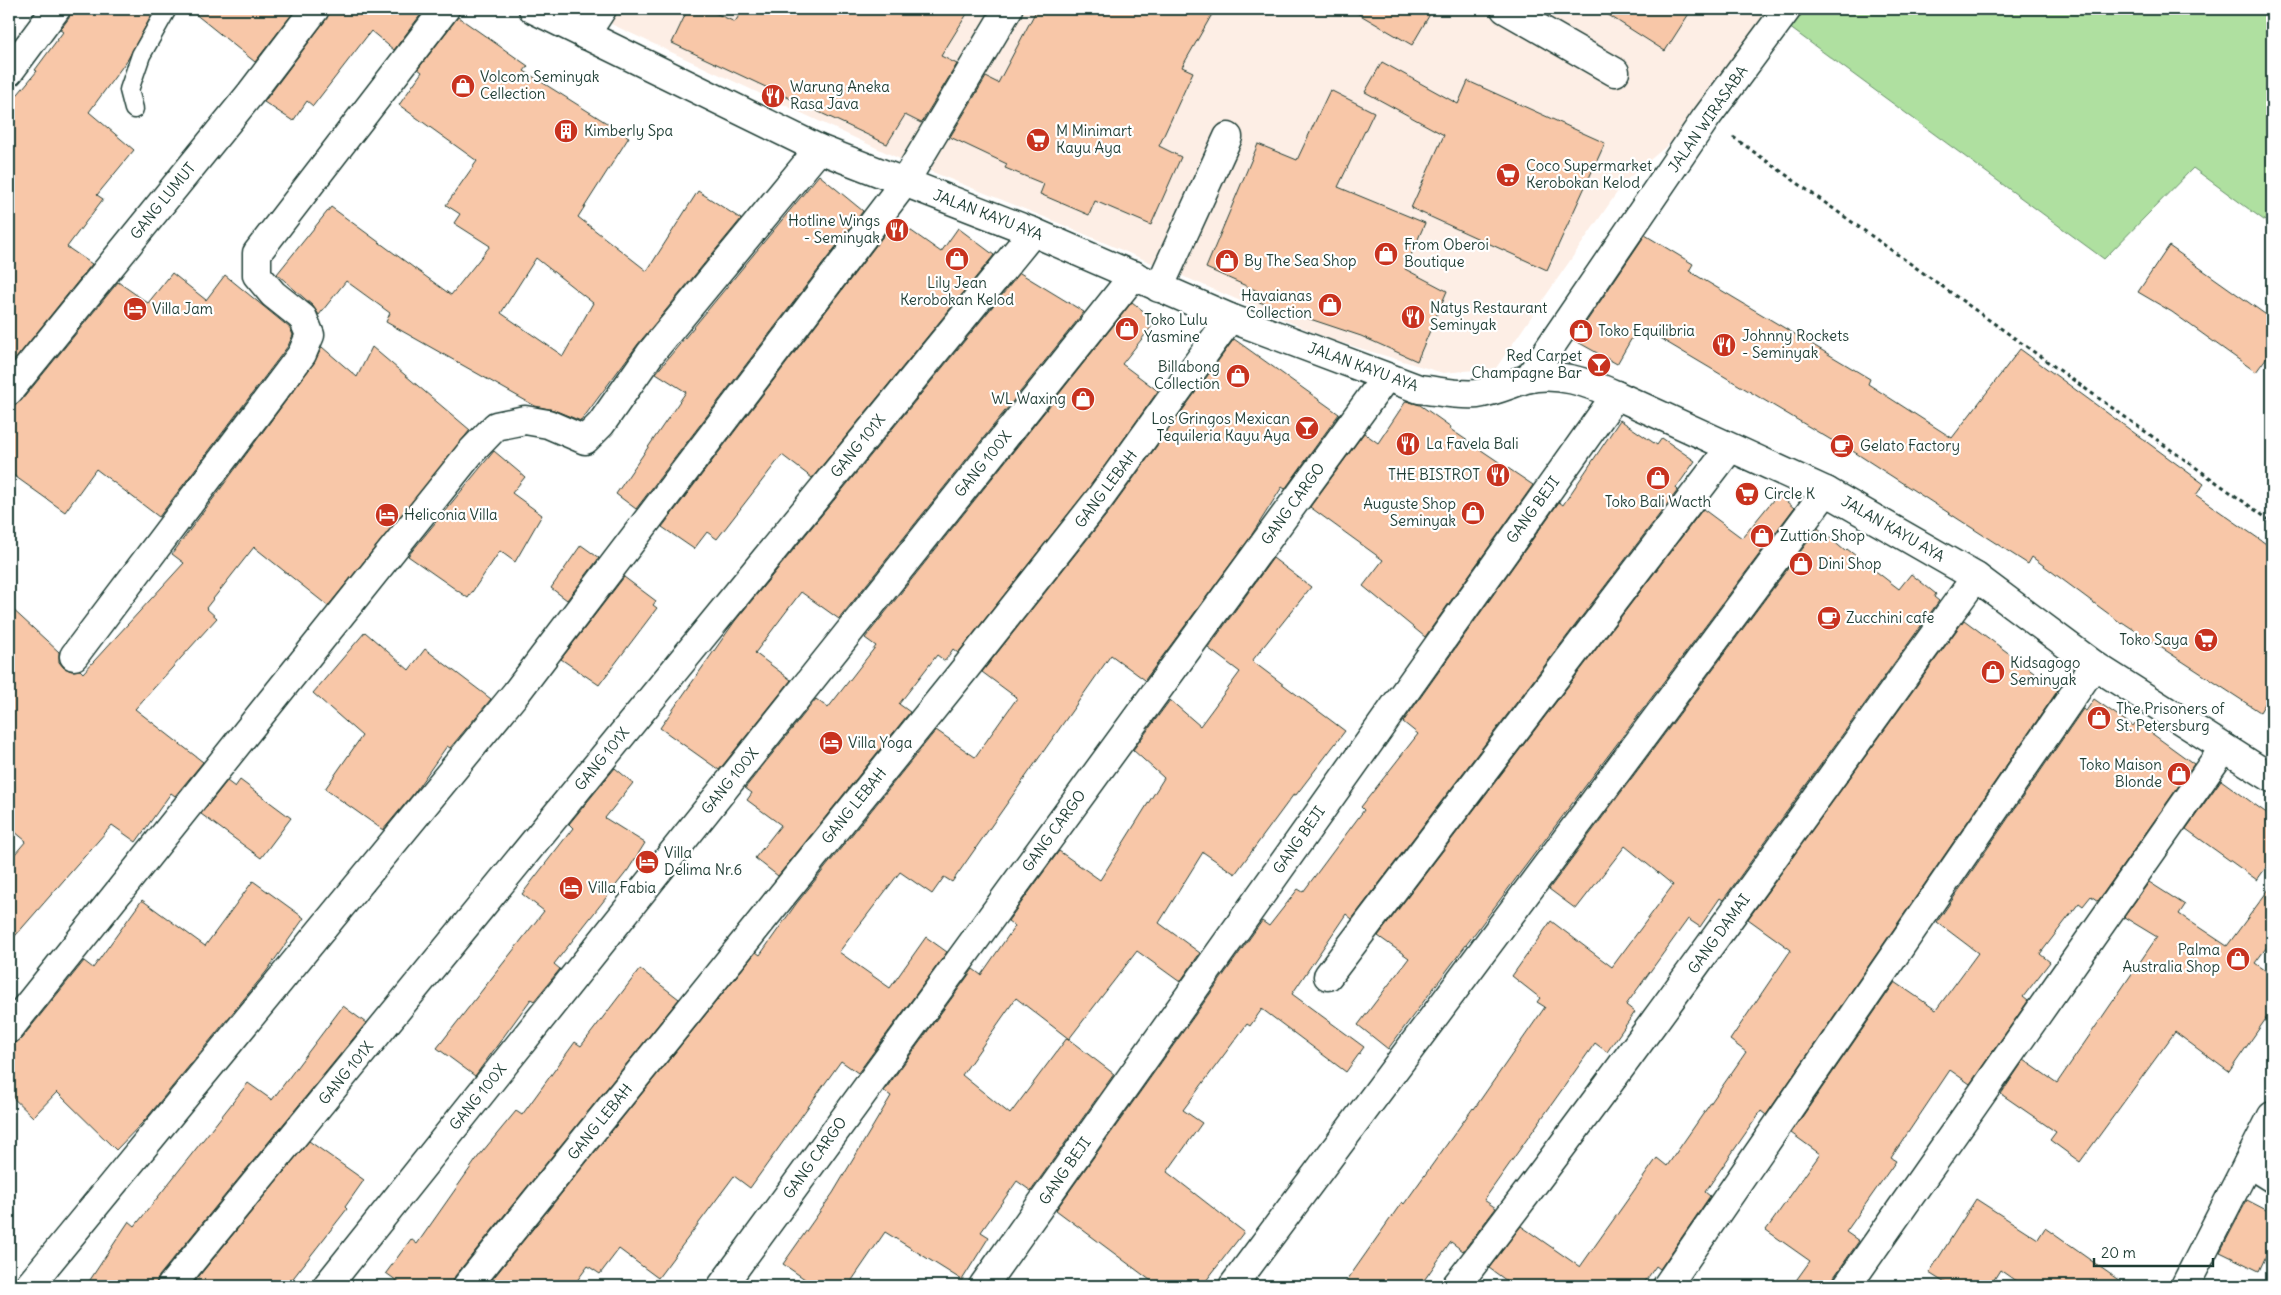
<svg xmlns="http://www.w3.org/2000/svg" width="2281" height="1295" font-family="Delius,sans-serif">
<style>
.built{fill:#fdeee5}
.green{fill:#afe0a0;stroke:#678e6a}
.building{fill:#f8c7a8;stroke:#1f3d34;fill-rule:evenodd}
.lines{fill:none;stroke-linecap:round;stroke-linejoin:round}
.lane-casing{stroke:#1f3d34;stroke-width:21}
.street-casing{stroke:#1f3d34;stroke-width:31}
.secondary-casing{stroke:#1f3d34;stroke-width:31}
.path{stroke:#1f3d34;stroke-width:3;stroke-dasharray:4 4;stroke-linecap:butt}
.lane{stroke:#fff;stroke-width:18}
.street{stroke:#fff;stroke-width:28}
.secondary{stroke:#fff;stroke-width:28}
.labels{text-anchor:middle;stroke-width:4.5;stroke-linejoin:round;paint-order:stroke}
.poi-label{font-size:15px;fill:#1f3d34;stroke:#fff;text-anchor:start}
.street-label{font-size:15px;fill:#1f3d34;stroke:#fff}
</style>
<rect width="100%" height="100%" fill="#fff"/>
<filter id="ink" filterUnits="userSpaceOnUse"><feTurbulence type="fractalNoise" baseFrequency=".02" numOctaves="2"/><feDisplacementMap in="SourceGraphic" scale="10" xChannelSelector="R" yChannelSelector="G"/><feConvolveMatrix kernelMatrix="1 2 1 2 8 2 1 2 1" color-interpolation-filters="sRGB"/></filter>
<g filter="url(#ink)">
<polygon class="built" points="579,9 1775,9 1689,127 1625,181 1496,368 1443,373 1329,339 1047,218 900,159"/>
<polygon class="green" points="1803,9 2268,9 2272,12 2272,226 2193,168 2104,259 1789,27"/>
<g class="building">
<polygon points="71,9 155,9 128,59 89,112 134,150 97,195 103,199 67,247 92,264 9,367 9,105 37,71 35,70 63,32 60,30 69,18"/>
<polygon points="189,9 296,9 255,62"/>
<polygon points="330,9 425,9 394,50 371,31 313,106 307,101 293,121 264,102 327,18"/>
<polygon points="688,9 706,9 735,22 743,9 970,9 941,56 957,64 921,123 905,115 887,144 672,43"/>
<polygon points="1037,9 1215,9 1182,67 1193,72 1159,146 1181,157 1151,225 1095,201 1089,215 1040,194 1044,184 1005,168 1007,164 950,137 986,77 998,83"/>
<polygon points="1350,9 1433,9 1412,45"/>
<polygon points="1599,9 1692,9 1665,51"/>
<path d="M458 17 528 66 524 71 629 137 578 217 647 271 698 191 741 219 638 344 581 421 554 410 535 406 386 322 390 313 346 281 319 315 313 306 277 274 331 207 451 295 490 246 454 223 460 214 446 205 477 161 399 105 422 72 418 69ZM536 258 593 303 563 356 501 313Z"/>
<polygon points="1382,62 1458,104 1468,81 1605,143 1547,270 1411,208 1444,135 1365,92"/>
<polygon points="1330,90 1374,112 1338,187 1425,223 1405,269 1447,291 1417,361 1361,336 1256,301 1262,293 1206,268 1258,144 1297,160"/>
<polygon points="819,175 863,211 636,509 616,494 686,392 656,373"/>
<polygon points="900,223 941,252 958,228 994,255 812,478 782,455 717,539 707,532 694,549 662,527 887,231 891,235"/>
<polygon points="1645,235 1693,264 1689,271 1870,379 1868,384 1952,438 2020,349 2204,484 2196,495 2272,548 2272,692 2260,712 2122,622 2121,623 2032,557 2028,564 1834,439 1833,441 1651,333 1649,336 1637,329 1617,364 1574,340"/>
<polygon points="2169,246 2272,319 2272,350 2256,372 2172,312 2138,292"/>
<polygon points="172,273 206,300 225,275 290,328 293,335 288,346 159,517 96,469 65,512 9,472 9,406 21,401 118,282 148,303"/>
<polygon points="1020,273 1084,312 839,619 801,592 755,653 791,680 719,770 660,728 735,621"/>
<polygon points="1132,302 1156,321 1122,364 1158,391 1088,489 958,653 953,649 945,661 937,655 899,704 910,712 778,876 755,858 781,825 747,800 752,793 745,788 816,699 828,708 876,646 865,638"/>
<polygon points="1234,339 1339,414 1285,489 1282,487 1249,539 1145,680 1111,655 952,882 944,877 932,894 900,872 839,952 890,988 926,937 947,952 858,1073 841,1061 750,1188 734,1176 658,1278 619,1249 600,1274 588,1266 573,1286 487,1286 756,952 760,955 796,904 936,730 975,757 1017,698 982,672 1112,508"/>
<polygon points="322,347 357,377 372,347 470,430 328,606 254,547 206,608 217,618 135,709 203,762 175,796 171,793 136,842 112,825 9,943 9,861 26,841 9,827 9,606 59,652 59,662 64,668 72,671 80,670 83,673 184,563 172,554 314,363"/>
<polygon points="1406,401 1420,405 1451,427 1450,429 1533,485 1425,637 1363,586 1383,560 1310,507 1364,433 1378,443"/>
<polygon points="1620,420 1657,445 1662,438 1695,461 1676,488 1678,490 1352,919 1346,914 1292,994 1364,1047 1346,1072 1262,1009 1250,1026 1247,1024 1183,1110 1202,1123 1167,1172 1244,1232 1202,1286 1158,1286 1056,1210 1262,921 1269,926 1298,889 1303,892 1364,810 1361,807 1418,734 1403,722 1559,502 1563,505"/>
<polygon points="494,451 525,477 512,493 542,515 515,562 500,551 468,598 408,556"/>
<polygon points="1778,494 1794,508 1388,1049 1358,1025 1409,958 1378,936 1703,509 1742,538"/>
<polygon points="1818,528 1845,551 1847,549 1899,589 1911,574 1936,594 1934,597 1939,601 1723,900 1720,898 1700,927 1688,919 1626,1005 1635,1012 1607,1052 1595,1043 1484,1200 1496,1208 1463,1251 1451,1242 1420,1286 1343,1286 1402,1202 1404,1204 1473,1108 1474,1109 1545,1007 1537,1002 1540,998 1512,976 1551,921 1612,967 1673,885 1625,846 1576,909 1549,889"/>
<polygon points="581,545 599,558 567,600 551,588"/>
<polygon points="1273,558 1311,587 1252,661 1345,731 1296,795 1294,794 1235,874 1203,852 1159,923 1200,953 1180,982 1137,951 1069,1039 1016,998 962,1075 1010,1114 1067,1038 1114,1074 1031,1191 1017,1181 981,1232 989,1237 962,1280 885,1232 848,1286 815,1286 783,1264 833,1193 891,1096 884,1091 973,969 981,975 1015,926 1008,921 1059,851 1100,880 1164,778 1133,750 1170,700 1200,726 1240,672 1208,648"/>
<polygon points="624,577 656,601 653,605 657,608 599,685 561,659"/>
<polygon points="1964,620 2058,690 1766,1115 1761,1111 1705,1192 1710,1196 1660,1269 1656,1266 1642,1286 1514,1286 1489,1268 1521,1226 1580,1267 1657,1158 1667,1166 1746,1052 1730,1040 1791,950 1748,919"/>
<polygon points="365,632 409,670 425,649 491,699 450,748 447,746 414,793 383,830 325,789 362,736 313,693"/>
<polygon points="2094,699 2133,726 2136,722 2194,764 2098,901 2091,896 2083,906 2079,903 2040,954 2050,962 2023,997 2028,1001 1970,1084 1950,1070 1891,1158 1896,1161 1846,1232 1859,1241 1834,1277 1832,1286 1792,1286 1810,1261 1766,1230 1820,1154 1791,1133 1895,982 1936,1010 1978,953 1937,922 2083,709 2086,711"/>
<polygon points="615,768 633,783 605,818 645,843 628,870 554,964 560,969 534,1001 531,999 475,1076 437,1048 544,911 522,894 573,828 569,824"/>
<polygon points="240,780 291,818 261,858 201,814 227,781 235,787"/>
<polygon points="2221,780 2272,817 2272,859 2257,880 2186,829"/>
<polygon points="253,881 304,918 266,972 145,1120 116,1150 57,1092 33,1117 9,1094 9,1048 21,1039 84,961 93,968 142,900 205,946"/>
<polygon points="2149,882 2185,905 2179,914 2227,946 2272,885 2272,940 2255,963 2272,975 2272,1010 2229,1072 2175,1032 2080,1162 2050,1140 2056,1132 2001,1094 2024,1060 2057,1083 2157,937 2124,917"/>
<polygon points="640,969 679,999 455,1276 452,1286 404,1286 386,1273 411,1239 417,1244 478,1157 516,1111 522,1115 575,1042 581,1046"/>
<polygon points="343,1006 366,1023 159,1276 156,1286 86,1286 129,1221 135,1226 248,1083 272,1100"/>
<polygon points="309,1141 364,1180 345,1207 347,1209 287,1286 191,1286"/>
<polygon points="1976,1199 2038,1239 2045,1228 2127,1286 2023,1286 2000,1270 1990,1286 1950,1286 1929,1273"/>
<polygon points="2247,1200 2272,1213 2272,1243 2259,1271 2220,1252"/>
</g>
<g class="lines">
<g class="lane-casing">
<polyline id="lane" points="134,109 129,90 141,55 167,9"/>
</g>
<g class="street-casing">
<g id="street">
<polyline points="1505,9 1615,72"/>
<polyline points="585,35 602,9"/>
<polyline points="9,72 56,9"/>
<polyline points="1159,288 1228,137"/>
<polyline points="1529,378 1706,118 1787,9"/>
<polyline points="9,391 251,93 315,9"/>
<polyline points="74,656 302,354 310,335 303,318 273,294 257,275 257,253 445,9"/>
<polyline points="1328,976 1730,448"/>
<polyline points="9,1029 470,453 496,426 525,420 548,424 585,440 601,424 650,354 819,149"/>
<polyline points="2248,1163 2272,1178"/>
<polyline points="29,1286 516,693 904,183 1008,9"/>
<polyline points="171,1286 1033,232"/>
<polyline points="327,1286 1134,275"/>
<polyline points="467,1286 964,670 1100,498 1230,318"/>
<polyline points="722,1286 1386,377"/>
<polyline points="983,1286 1616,395"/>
<polyline points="1233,1286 1826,491"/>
<path d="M1456 1286C1635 1054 1804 814 1976 577"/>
<polyline points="1667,1286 2094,665"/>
<polyline points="1847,1286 2224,748"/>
<polyline points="2185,1286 2272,1116"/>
</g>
</g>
<g class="secondary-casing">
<path id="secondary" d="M533 9 819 149 1033 232 1230 318 1419 389C1438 391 1459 396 1477 394 1493 392 1510 384 1526 379 1556 371 1589 383 1616 395L1826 491 1976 577 2094 665 2272 778"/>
</g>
<polyline class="path" points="1733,137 2272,522"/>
<use href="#lane" class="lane"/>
<use href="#street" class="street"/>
<use href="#secondary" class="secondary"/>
</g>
</g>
<defs>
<g id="shop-disc" transform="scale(1.25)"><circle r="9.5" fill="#c8321e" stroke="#fff"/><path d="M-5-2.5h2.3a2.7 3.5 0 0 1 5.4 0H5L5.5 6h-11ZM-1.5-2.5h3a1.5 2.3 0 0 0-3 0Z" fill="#fff"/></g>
<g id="restaurant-disc" transform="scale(1.25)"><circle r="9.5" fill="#c8321e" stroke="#fff"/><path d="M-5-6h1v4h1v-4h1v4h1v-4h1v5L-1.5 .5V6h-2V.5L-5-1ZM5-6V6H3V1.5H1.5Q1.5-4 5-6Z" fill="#fff"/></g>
<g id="building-disc" transform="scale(1.25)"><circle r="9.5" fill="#c8321e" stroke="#fff"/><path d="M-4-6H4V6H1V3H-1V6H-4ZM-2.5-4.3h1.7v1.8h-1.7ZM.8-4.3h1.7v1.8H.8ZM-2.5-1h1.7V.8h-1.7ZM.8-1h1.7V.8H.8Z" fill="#fff"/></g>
<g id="supermarket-disc" transform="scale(1.25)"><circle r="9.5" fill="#c8321e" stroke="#fff"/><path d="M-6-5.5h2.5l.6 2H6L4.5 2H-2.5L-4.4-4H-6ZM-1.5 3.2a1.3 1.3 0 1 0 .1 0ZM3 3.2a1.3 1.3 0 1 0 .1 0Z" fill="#fff"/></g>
<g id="hotel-disc" transform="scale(1.25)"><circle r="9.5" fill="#c8321e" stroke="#fff"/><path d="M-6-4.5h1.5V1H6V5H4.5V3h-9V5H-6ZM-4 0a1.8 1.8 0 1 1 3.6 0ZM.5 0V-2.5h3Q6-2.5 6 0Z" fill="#fff"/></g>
<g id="bar-disc" transform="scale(1.25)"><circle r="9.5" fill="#c8321e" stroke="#fff"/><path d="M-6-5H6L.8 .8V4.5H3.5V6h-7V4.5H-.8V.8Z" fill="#fff"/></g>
<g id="cafe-disc" transform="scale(1.25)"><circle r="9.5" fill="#c8321e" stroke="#fff"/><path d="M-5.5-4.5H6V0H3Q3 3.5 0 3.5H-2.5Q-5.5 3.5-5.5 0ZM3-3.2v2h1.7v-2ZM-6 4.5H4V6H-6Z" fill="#fff"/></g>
</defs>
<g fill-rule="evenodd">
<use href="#shop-disc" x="463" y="86"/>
<use href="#restaurant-disc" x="773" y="96"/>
<use href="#building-disc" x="566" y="131"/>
<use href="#supermarket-disc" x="1038" y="140"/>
<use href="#supermarket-disc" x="1508" y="175"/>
<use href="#restaurant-disc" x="897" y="230"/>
<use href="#shop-disc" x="1386" y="254"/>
<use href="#shop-disc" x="957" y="259"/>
<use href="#shop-disc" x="1227" y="261"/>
<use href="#shop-disc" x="1330" y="305"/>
<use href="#hotel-disc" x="135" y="309"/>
<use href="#restaurant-disc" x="1413" y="317"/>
<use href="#shop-disc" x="1127" y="329"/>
<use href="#shop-disc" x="1581" y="331"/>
<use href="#restaurant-disc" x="1724" y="345"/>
<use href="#bar-disc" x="1599" y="365"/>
<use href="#shop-disc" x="1238" y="376"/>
<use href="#shop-disc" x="1083" y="399"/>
<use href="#bar-disc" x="1307" y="428"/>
<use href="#restaurant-disc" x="1408" y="444"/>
<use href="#cafe-disc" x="1842" y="446"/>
<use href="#restaurant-disc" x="1498" y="475"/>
<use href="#shop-disc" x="1658" y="478"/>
<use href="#supermarket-disc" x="1747" y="494"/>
<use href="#shop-disc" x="1473" y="513"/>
<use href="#hotel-disc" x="387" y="515"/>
<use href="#shop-disc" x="1762" y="536"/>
<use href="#shop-disc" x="1801" y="564"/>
<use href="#cafe-disc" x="1829" y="618"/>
<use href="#supermarket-disc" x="2206" y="640"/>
<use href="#shop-disc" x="1993" y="672"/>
<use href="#shop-disc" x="2099" y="718"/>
<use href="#hotel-disc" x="831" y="743"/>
<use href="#shop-disc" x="2179" y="774"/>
<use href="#hotel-disc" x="647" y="862"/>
<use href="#hotel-disc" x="571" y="888"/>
<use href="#shop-disc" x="2238" y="959"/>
</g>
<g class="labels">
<g class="poi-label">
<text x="480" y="82">Volcom Seminyak<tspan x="480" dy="17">Cellection</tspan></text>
<text x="790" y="92">Warung Aneka<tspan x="790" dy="17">Rasa Java</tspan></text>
<text x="584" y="136">Kimberly Spa</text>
<text x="1056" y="136">M Minimart<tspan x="1056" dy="17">Kayu Aya</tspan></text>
<text x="1526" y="171">Coco Supermarket<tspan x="1526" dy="17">Kerobokan Kelod</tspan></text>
<text x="880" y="226" text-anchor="end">Hotline Wings<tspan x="880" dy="17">- Seminyak</tspan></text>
<text x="1404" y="250">From Oberoi<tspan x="1404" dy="17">Boutique</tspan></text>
<text x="1244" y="266">By The Sea Shop</text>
<text x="957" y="288" text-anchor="middle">Lily Jean<tspan x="957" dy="17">Kerobokan Kelod</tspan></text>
<text x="1312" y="301" text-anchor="end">Havaianas<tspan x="1312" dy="17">Collection</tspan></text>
<text x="1430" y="313">Natys Restaurant<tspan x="1430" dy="17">Seminyak</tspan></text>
<text x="152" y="314">Villa Jam</text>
<text x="1144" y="325">Toko Lulu<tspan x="1144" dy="17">Yasmine</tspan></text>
<text x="1598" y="336">Toko Equilibria</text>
<text x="1742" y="341">Johnny Rockets<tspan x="1742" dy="17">- Seminyak</tspan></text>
<text x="1582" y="361" text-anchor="end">Red Carpet<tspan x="1582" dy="17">Champagne Bar</tspan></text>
<text x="1220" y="372" text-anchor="end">Billabong<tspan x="1220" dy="17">Collection</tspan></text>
<text x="1066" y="404" text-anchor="end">WL Waxing</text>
<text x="1290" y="424" text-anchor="end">Los Gringos Mexican<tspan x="1290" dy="17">Tequileria Kayu Aya</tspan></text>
<text x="1426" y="449">La Favela Bali</text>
<text x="1860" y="451">Gelato Factory</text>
<text x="1480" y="480" text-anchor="end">THE BISTROT</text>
<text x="1764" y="499">Circle K</text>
<text x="1658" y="507" text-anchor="middle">Toko Bali Wacth</text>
<text x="1456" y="509" text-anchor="end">Auguste Shop<tspan x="1456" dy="17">Seminyak</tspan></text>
<text x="404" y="520">Heliconia Villa</text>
<text x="1780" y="541">Zuttion Shop</text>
<text x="1818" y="569">Dini Shop</text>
<text x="1846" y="623">Zucchini cafe</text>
<text x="2188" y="645" text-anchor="end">Toko Saya</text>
<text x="2010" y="668">Kidsagogo<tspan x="2010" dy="17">Seminyak</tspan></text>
<text x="2116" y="714">The Prisoners of<tspan x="2116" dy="17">St. Petersburg</tspan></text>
<text x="848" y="748">Villa Yoga</text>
<text x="2162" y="770" text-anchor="end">Toko Maison<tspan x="2162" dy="17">Blonde</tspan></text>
<text x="664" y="858">Villa<tspan x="664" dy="17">Delima Nr.6</tspan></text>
<text x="588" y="893">Villa Fabia</text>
<text x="2220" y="955" text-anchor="end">Palma<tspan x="2220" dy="17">Australia Shop</tspan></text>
</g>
<g class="street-label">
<text transform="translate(1708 119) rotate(-55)" y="5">JALAN WIRASABA</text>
<text transform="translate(163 201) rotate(-51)" y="5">GANG LUMUT</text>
<text transform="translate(988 215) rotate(21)" y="5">JALAN KAYU AYA</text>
<text transform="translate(1363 367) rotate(20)" y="5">JALAN KAYU AYA</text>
<text transform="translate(858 446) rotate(-51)" y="5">GANG 101X</text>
<text transform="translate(983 464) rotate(-51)" y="5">GANG 100X</text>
<text transform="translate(1106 489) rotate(-53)" y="5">GANG LEBAH</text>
<text transform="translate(1293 504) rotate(-54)" y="5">GANG CARGO</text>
<text transform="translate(1533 510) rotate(-54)" y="5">GANG BEJI</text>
<text transform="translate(1893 529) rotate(30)" y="5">JALAN KAYU AYA</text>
<text transform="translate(602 759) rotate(-51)" y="5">GANG 101X</text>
<text transform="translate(730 781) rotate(-51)" y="5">GANG 100X</text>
<text transform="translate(854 806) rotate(-51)" y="5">GANG LEBAH</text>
<text transform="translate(1054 831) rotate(-54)" y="5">GANG CARGO</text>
<text transform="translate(1299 840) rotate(-55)" y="5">GANG BEJI</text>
<text transform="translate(1719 934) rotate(-54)" y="5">GANG DAMAI</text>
<text transform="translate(346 1073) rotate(-51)" y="5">GANG 101X</text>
<text transform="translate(478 1097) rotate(-51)" y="5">GANG 100X</text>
<text transform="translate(600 1122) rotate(-51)" y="5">GANG LEBAH</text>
<text transform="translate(815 1158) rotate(-54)" y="5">GANG CARGO</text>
<text transform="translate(1065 1171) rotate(-55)" y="5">GANG BEJI</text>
</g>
</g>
<rect width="2281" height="1295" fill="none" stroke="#fff" stroke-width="30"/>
<rect x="15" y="15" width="2251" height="1265" fill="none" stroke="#1f3d34" stroke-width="2" filter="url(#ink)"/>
<path d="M2094 1258v8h119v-8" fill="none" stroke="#1f3d34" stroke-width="2.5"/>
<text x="2101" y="1258" font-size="15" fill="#1f3d34" stroke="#ffffff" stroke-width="4" paint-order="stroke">20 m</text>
</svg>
